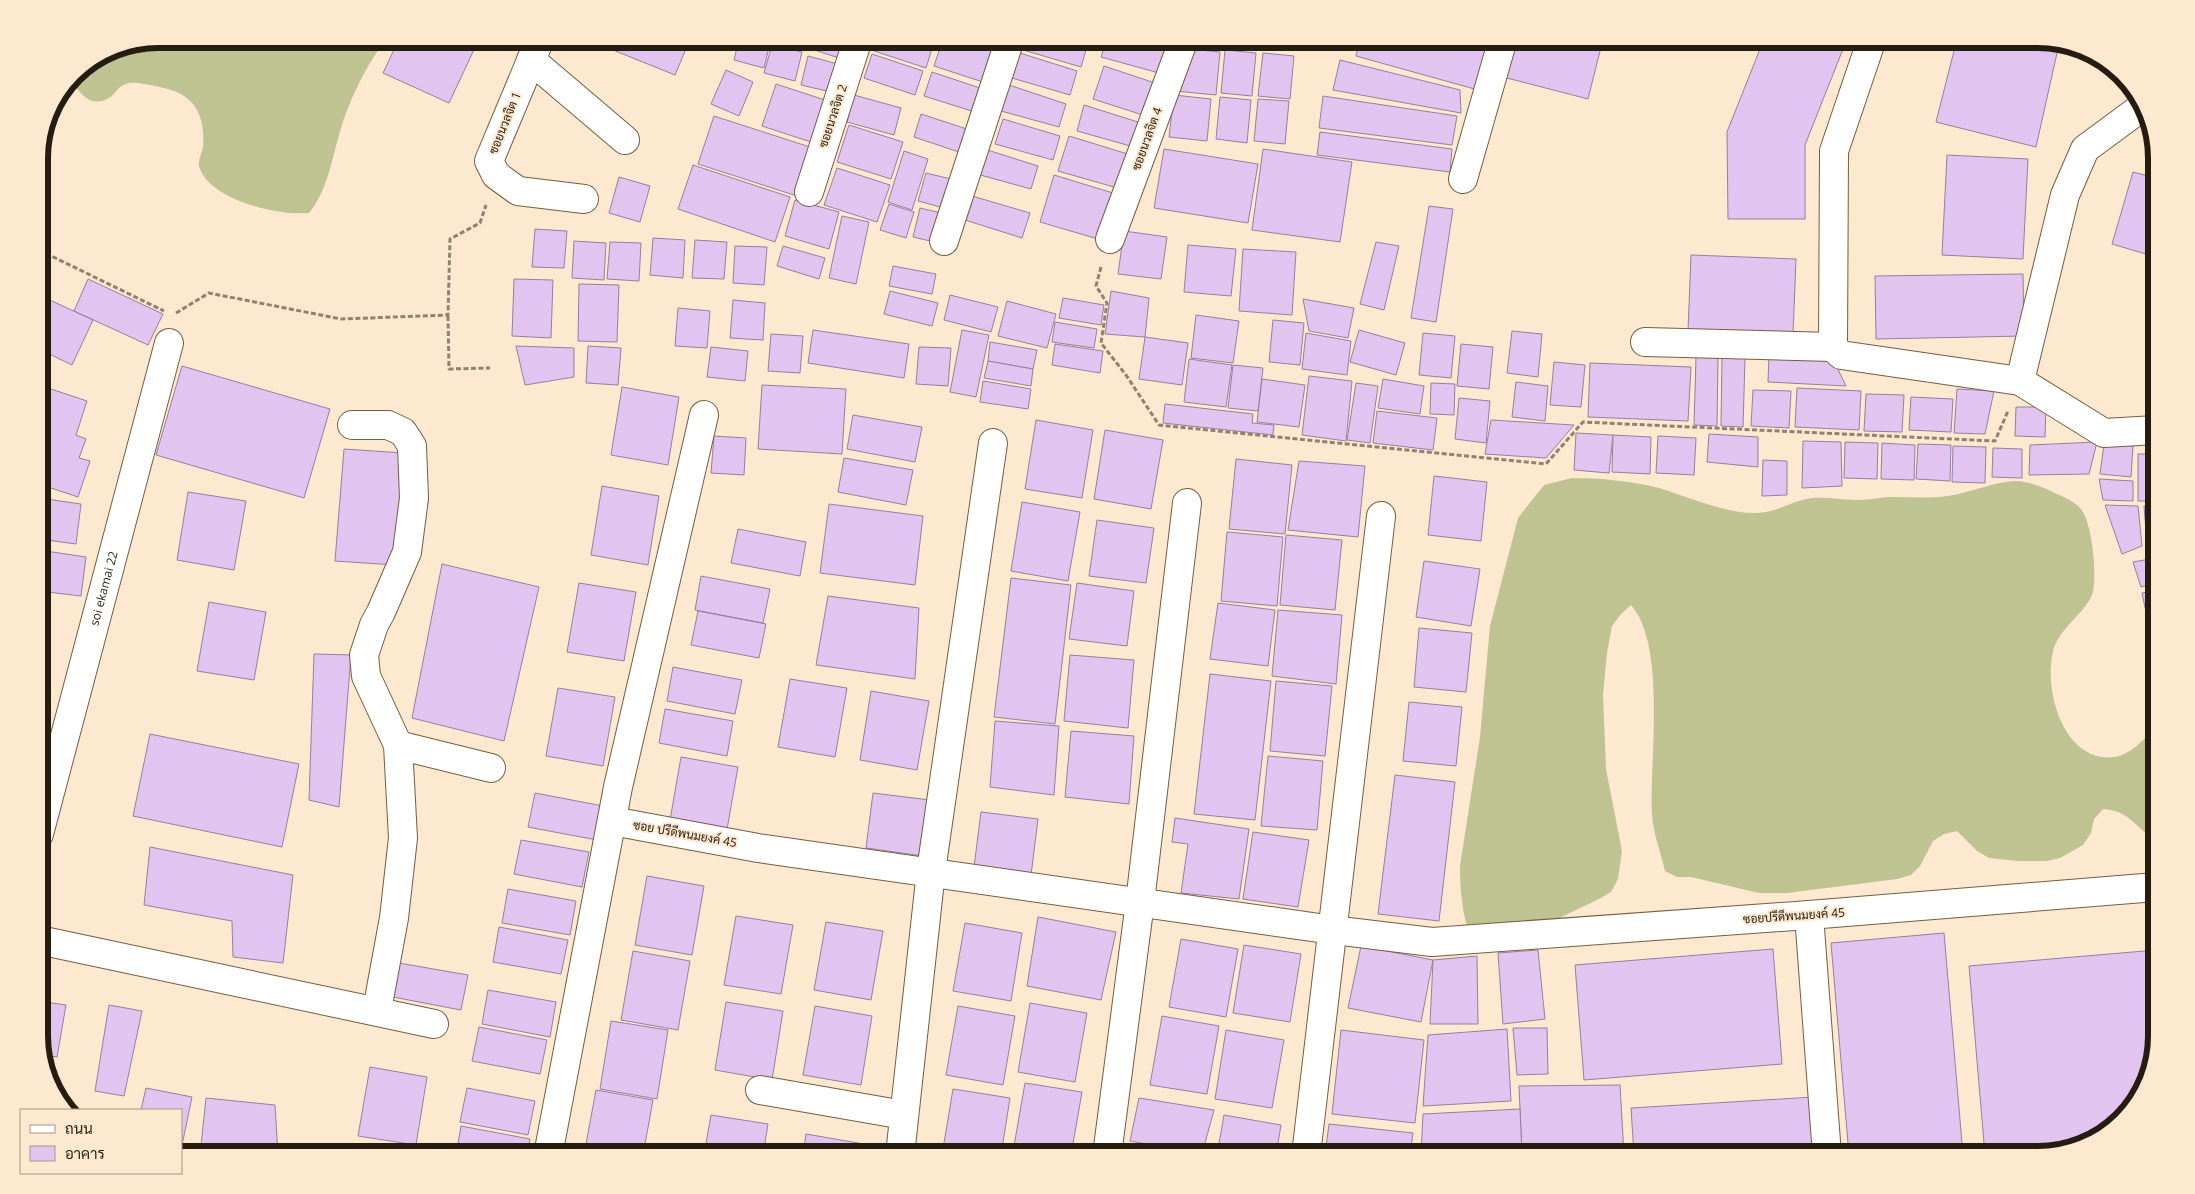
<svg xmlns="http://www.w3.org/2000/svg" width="2195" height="1194" font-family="'Open Sans',Sarabun,sans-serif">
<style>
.forest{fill:#bfc391}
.building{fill:#e1c5f0;stroke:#94809e}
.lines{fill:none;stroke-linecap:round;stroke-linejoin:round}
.minor-casing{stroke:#745e43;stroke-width:30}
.path{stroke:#918270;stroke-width:3;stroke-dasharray:5 2.5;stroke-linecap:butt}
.minor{stroke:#fff;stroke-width:28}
.labels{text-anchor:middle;stroke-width:4;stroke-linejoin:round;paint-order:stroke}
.street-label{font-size:12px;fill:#261d11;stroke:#fde8d0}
.rim{fill:none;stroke:#261d11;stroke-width:6}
</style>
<rect width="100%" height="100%" fill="#fde8d0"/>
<g class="forest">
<path d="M157 39H386C365 67 348 102 339 135 331 163 327 191 309 213 279 216 208 200 199 166 198 160 202 153 203 147 205 123 199 100 174 91 166 88 137 81 129 83 115 87 118 93 109 98 90 109 79 92 70 79L74 73 112 48Z"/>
<path d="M1572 478C1601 478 1631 481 1659 488 1689 497 1726 514 1757 513 1776 513 1793 500 1812 498 1827 497 1842 500 1856 500 1867 500 1877 498 1887 497 1904 497 1922 498 1940 497 1965 495 1989 483 2013 481 2026 480 2043 487 2055 493 2064 497 2074 501 2081 509 2092 523 2097 573 2093 591 2090 609 2061 626 2054 648 2042 687 2063 764 2115 757 2130 755 2148 737 2156 725V841C2136 828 2129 810 2103 809L2094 819 2091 833 2083 845 2060 858 2047 861H2017L1989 858 1977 851 1957 831 1944 834 1933 841 1920 866 1911 875 1897 879 1787 893H1759L1691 877H1677L1665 871C1661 853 1653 833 1652 815 1649 760 1667 646 1631 605L1621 614 1612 626 1607 653 1603 695 1606 769 1622 851 1618 879 1611 892 1599 899 1551 922 1470 935C1462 914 1460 889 1460 866L1480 737 1490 626 1518 518 1544 485Z"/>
</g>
<g class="building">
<polygon points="399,39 479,39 449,103 383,73"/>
<polygon points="612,39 690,39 675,75 608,48"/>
<polygon points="739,39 771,39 764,68 734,60"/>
<polygon points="794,39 852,39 845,60 793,43"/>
<polygon points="878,39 935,39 926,68 874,51"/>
<polygon points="943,39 992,39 1000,41 986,83 934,66"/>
<polygon points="1027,39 1075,39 1088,43 1081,67 1023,50"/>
<polygon points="1107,39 1131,39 1166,50 1159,73 1101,57"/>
<polygon points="1292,39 1326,39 1324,46"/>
<polygon points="1360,39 1489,39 1478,90 1356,56"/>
<polygon points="1513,39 1603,39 1588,99 1503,77"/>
<polygon points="1764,39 1847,39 1805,145 1805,219 1728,219 1727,132"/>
<polygon points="1957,39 2038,39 2059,44 2036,147 1936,122"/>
<polygon points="772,45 802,52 795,81 764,73"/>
<polygon points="1189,49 1220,52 1216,95 1175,91"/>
<polygon points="1225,50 1256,53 1252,96 1221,93"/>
<polygon points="1020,53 1077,71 1070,95 1012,78"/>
<polygon points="1263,53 1294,56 1290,99 1258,96"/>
<polygon points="872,54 923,71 915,95 864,78"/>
<polygon points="808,56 838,64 831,92 801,85"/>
<polygon points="1340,60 1460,90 1461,113 1333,90"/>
<polygon points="1104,66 1158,84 1146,116 1093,99"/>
<polygon points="726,70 753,82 739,116 711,104"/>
<polygon points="932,72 983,89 975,112 924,96"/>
<polygon points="776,84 828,101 814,143 762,126"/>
<polygon points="1009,85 1066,104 1059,127 1001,111"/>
<polygon points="854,95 901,108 894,135 847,122"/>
<polygon points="1174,95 1211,99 1207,141 1169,137"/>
<polygon points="1323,96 1457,116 1452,145 1319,128"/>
<polygon points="1220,97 1251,100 1247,143 1216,139"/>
<polygon points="1258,99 1289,101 1285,144 1254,141"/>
<polygon points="1084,105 1141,123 1134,147 1077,131"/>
<polygon points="921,114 973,131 965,154 914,137"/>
<polygon points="714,116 813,148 797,196 698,164"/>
<polygon points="1003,119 1060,136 1053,160 995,144"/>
<polygon points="849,125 903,142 891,179 837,162"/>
<polygon points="1320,132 1452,149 1450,172 1317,155"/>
<polygon points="1069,136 1131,155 1121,189 1058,171"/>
<polygon points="981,148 1038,166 1031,189 973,173"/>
<polygon points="1164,149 1258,164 1248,223 1154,208"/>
<polygon points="1263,149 1352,162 1340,242 1252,230"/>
<polygon points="904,151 928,159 912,210 888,202"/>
<polygon points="1947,155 2028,159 2023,259 1942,255"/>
<polygon points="693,165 790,197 775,242 678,209"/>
<polygon points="837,168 890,185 877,222 824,205"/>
<polygon points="2133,172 2156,178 2156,257 2112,244"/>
<polygon points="926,173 955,180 948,209 918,201"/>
<polygon points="1054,175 1113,193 1098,239 1040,222"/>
<polygon points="619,177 650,186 640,222 609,213"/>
<polygon points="972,196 1030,213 1022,238 965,220"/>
<polygon points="795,200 839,212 829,249 785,236"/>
<polygon points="889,204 914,212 906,238 880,230"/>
<polygon points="1429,206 1453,209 1436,322 1411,318"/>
<polygon points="920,208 950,215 943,244 913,237"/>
<polygon points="842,216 869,222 856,284 829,278"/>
<polygon points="535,229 567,231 564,268 532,267"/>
<polygon points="1124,231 1167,237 1161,279 1118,274"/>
<polygon points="653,238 685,240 683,278 650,275"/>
<polygon points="695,240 727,242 724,279 692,278"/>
<polygon points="574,241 606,243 604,280 572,278"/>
<polygon points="610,242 641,243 639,281 607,279"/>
<polygon points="1376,242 1399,246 1384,310 1360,304"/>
<polygon points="1188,245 1236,249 1231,296 1184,292"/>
<polygon points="735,246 767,247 764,285 733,283"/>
<polygon points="783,246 825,258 819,279 777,266"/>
<polygon points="1243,249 1296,252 1292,315 1239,311"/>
<polygon points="1691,255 1796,259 1793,334 1688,331"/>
<polygon points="893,266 936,274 932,294 889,286"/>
<polygon points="2023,274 2024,336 1876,339 1875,276"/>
<polygon points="88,279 163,314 148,345 74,311"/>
<polygon points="514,279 553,280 551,338 512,336"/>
<polygon points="579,284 619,285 617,342 578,341"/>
<polygon points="890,291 938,303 932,326 884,314"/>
<polygon points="1111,291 1149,298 1145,337 1105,334"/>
<polygon points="39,295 93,320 72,365 39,349"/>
<polygon points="950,295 998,307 991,332 944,320"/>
<polygon points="1063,298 1104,305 1101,325 1059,318"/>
<polygon points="1303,299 1354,308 1348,338 1309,331"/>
<polygon points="733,300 765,303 763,340 730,338"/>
<polygon points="1007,301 1056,314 1047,348 998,336"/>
<polygon points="678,308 710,311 707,348 675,346"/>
<polygon points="1196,315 1239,321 1233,363 1191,358"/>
<polygon points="1273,320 1304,323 1300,365 1269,362"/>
<polygon points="1055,322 1097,329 1094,348 1052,342"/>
<polygon points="813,330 909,344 904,378 808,363"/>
<polygon points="962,330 989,335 976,397 950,392"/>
<polygon points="1359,330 1405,343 1396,375 1350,362"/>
<polygon points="1512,331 1542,334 1538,377 1507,373"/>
<polygon points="1306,333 1351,341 1347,375 1302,369"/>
<polygon points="1423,333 1455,336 1451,378 1419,375"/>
<polygon points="771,334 803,336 800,373 768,371"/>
<polygon points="1145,337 1188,343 1182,385 1139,379"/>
<polygon points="990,342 1037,350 1033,369 988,361"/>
<polygon points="1055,344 1103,351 1100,373 1052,365"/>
<polygon points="1461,344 1493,347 1489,389 1457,386"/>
<polygon points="516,346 574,348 574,377 525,385"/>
<polygon points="588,346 621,348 618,385 586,383"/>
<polygon points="711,347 748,351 745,381 707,377"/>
<polygon points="919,347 951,348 948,386 916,384"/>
<polygon points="1769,354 1832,357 1846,386 1768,382"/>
<polygon points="1696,357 1718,357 1717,426 1694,425"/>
<polygon points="1722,357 1745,358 1743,427 1721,426"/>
<polygon points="1189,359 1232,365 1226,407 1184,402"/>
<polygon points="988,361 1033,369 1031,386 984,378"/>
<polygon points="1554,362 1585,365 1581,407 1550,405"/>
<polygon points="1590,363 1691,367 1688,421 1588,417"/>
<polygon points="1233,365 1263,368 1258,411 1228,408"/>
<polygon points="182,366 330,409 304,498 156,455"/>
<polygon points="1309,376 1352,381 1346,441 1302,435"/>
<polygon points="1262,379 1305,385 1299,427 1257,422"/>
<polygon points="1383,379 1424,386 1420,414 1378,408"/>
<polygon points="983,381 1031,389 1028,409 980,402"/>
<polygon points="1516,382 1548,386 1545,421 1512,417"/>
<polygon points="1356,383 1378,386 1370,443 1347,440"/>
<polygon points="1431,383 1455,384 1454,415 1430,414"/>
<polygon points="39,385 87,401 76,435 86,439 79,458 90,461 78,497 39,484"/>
<polygon points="762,385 846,389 842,454 758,449"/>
<polygon points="622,387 679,397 668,465 611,455"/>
<polygon points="1797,388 1861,391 1859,430 1795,427"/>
<polygon points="1957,389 1994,391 1985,434 1954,433"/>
<polygon points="1753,390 1791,391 1789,428 1751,426"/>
<polygon points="1866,394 1904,395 1902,432 1864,431"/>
<polygon points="1911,397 1953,399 1951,432 1909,430"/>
<polygon points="1459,398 1490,401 1486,443 1455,439"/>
<polygon points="1165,404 1253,414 1252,423 1274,425 1273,435 1163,423"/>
<polygon points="2016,407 2046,407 2045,437 2015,436"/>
<polygon points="1377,411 1437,418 1433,450 1373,443"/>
<polygon points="853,415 922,427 915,462 847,449"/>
<polygon points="1036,420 1093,430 1082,498 1025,489"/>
<polygon points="1491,420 1574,425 1546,458 1485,454"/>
<polygon points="1105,430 1163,440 1151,509 1094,499"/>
<polygon points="1576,433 1613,435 1609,473 1574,470"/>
<polygon points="1709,434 1758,437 1758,467 1707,462"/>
<polygon points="1613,435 1651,437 1650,474 1612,472"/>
<polygon points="714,436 746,438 744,475 711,473"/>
<polygon points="1658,436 1696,438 1694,475 1656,473"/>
<polygon points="1803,441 1841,442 1842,486 1802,488"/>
<polygon points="1845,442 1878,443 1877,479 1844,478"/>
<polygon points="2097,442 2089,474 2029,475 2030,445"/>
<polygon points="1882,443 1915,445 1914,480 1881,479"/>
<polygon points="1918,444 1951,445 1950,481 1916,479"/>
<polygon points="2104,444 2133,446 2131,477 2100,474"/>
<polygon points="1953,446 1986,447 1985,483 1952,482"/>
<polygon points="1993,448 2022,449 2022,478 1992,477"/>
<polygon points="344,449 404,453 395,565 335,561"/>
<rect x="2138" y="454" width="18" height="47"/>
<polygon points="844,458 913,470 906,505 838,492"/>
<polygon points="1236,459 1292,465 1285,534 1229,529"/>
<polygon points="1763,460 1787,461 1787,495 1762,496"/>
<polygon points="1299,461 1365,466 1358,537 1288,530"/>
<polygon points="1434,476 1487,482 1481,541 1428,535"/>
<polygon points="2099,479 2133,481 2133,501 2103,500"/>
<polygon points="602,486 659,496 648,565 591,555"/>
<polygon points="188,492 246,501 234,570 177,560"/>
<polygon points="39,498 81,504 76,544 39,539"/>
<polygon points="1022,502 1080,512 1068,581 1011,571"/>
<polygon points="829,504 923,516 915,585 820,573"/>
<polygon points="2105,505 2138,506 2142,546 2122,554"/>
<polygon points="2144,506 2156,506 2156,543 2147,544"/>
<polygon points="1097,520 1154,528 1146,583 1089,576"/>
<polygon points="738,529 806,542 800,576 731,563"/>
<polygon points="1227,532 1283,537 1277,606 1221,601"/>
<polygon points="1286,535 1342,540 1335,610 1280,605"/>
<polygon points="39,550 86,557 81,596 39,591"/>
<polygon points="2156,558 2156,583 2141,587 2133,562"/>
<polygon points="1424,561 1480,569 1471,626 1416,617"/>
<polygon points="442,564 539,587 504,741 412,718"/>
<polygon points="701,576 770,589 763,623 695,610"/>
<polygon points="1011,578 1071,585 1055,724 994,717"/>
<polygon points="579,583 636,592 624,661 567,652"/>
<polygon points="1077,583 1134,591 1127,646 1069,639"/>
<polygon points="2156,590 2156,635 2151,636 2142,593"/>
<polygon points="828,596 919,608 915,679 816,665"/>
<polygon points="209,602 266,612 254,680 197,671"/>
<polygon points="1218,603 1275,610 1268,666 1210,659"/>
<polygon points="1278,610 1342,615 1336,684 1272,676"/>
<polygon points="698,611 766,624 759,658 691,645"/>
<polygon points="1419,628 1472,633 1466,692 1414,687"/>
<polygon points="314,654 351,655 339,807 309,800"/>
<polygon points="1070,655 1134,660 1128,728 1064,721"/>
<polygon points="673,667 742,680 735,714 667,701"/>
<polygon points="1210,674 1271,681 1255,820 1194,814"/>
<polygon points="790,679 847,688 835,757 778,747"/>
<polygon points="1276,681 1332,686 1325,756 1270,751"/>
<polygon points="558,688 615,697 603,766 546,756"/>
<polygon points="871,691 929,701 917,770 860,760"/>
<polygon points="1409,702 1462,707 1456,766 1403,761"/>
<polygon points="665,709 733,721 727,756 659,743"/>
<polygon points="995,721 1059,726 1054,795 990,787"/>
<polygon points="1071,731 1134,736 1129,804 1065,797"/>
<polygon points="150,734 299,764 282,847 133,816"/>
<polygon points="1268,756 1323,761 1317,830 1261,826"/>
<polygon points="681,757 738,767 726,835 669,826"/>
<polygon points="1395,775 1455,782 1439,921 1378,914"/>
<polygon points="535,793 603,806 597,840 528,827"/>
<polygon points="873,793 930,800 923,856 866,848"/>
<polygon points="981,812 1038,819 1031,875 974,867"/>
<polygon points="1175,818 1249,829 1239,899 1181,893 1188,844 1172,842"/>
<polygon points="1253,832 1309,840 1298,907 1243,899"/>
<polygon points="521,840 589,852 582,887 514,874"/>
<polygon points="150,847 293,875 283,963 233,957 232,921 144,905"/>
<polygon points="647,876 704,886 692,955 635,945"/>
<polygon points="508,889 576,901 570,935 502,923"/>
<polygon points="736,916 793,925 781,994 724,985"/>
<polygon points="1038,917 1116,932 1101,1000 1027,986"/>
<polygon points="826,922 883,931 871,1000 814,990"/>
<polygon points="965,923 1022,933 1011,1001 953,991"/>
<polygon points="499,927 568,940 561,974 493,962"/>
<polygon points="1944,933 1963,1155 1849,1155 1831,943"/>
<polygon points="1181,939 1238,949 1226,1017 1169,1007"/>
<polygon points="1244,945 1301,954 1290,1022 1233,1013"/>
<polygon points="1361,946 1433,960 1421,1022 1348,1008"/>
<polygon points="1773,949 1782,1064 1584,1080 1575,965"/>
<polygon points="1538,950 1545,1019 1503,1024 1498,953"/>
<polygon points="2156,950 2156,1037 2144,1089 2097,1139 2038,1155 1985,1155 1969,966"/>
<polygon points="633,951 690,961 678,1030 621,1020"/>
<polygon points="1477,956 1478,1024 1430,1024 1433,960"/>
<polygon points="399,963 468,975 461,1010 393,997"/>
<polygon points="488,990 556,1002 550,1037 482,1024"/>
<polygon points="39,1001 66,1005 57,1057 42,1055 39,1045"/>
<polygon points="726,1002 783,1011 772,1080 715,1070"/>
<polygon points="1030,1003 1087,1013 1075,1082 1018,1072"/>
<polygon points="109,1005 142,1011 124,1096 95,1091"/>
<polygon points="815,1006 872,1016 861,1085 803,1075"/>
<polygon points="958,1006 1015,1016 1003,1085 946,1075"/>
<polygon points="1162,1016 1219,1026 1207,1094 1150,1085"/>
<polygon points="611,1021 668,1030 657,1099 600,1089"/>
<polygon points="479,1027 547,1040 540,1074 472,1061"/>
<polygon points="1513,1028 1547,1028 1548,1074 1517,1075"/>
<polygon points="1507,1029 1511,1101 1423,1106 1428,1035"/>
<polygon points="1226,1030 1284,1040 1272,1108 1215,1099"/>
<polygon points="1341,1030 1424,1040 1415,1123 1332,1114"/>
<polygon points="370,1067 427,1077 416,1145 358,1136"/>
<polygon points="1025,1083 1082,1092 1071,1155 1036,1155 1013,1152"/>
<polygon points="1620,1085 1624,1155 1522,1155 1519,1086"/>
<polygon points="146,1088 192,1097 181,1150 181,1110 141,1110"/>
<polygon points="467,1088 535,1101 528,1135 460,1122"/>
<polygon points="953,1089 1010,1098 1001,1155 942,1155"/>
<polygon points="596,1090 653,1100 643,1155 584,1155"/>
<polygon points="1814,1097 1818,1155 1634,1155 1631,1108"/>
<polygon points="206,1098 275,1105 278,1155 200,1155"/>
<polygon points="1139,1098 1214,1110 1202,1154 1130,1141"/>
<polygon points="1520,1109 1522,1155 1421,1155 1423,1114"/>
<polygon points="711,1115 768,1124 763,1155 704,1155"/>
<polygon points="1224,1115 1281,1125 1276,1155 1217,1155"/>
<polygon points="1329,1124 1413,1133 1410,1155 1325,1155"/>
<polygon points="461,1126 530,1139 527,1155 456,1155"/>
<polygon points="806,1134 864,1144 862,1155 803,1155"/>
<polygon points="1140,1148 1180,1155 1137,1155"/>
</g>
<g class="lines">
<g class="minor-casing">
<g id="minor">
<polyline points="540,39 489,161 496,175 518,191 584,199"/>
<polyline points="1872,39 1834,151 1833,347 1841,355 2020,381 2104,433 2156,430"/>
<polyline points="531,60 625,140"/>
<polyline points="1463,179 1503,39"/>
<polyline points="809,192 858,39"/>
<polyline points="1110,239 1184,39"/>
<polyline points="944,241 1010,39"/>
<polyline points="1645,342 1833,347"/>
<polyline points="2020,381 2065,195 2085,149 2142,107"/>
<polyline points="352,425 388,425 403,432 412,446 414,498 407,552 381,612 374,625 364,655 366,676 398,745 403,838 394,918 377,1010"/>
<polyline points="398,745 491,768"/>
<polyline points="612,821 758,848 1333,930 1432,942 1809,915 2156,887"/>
<path id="s1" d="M39 834 169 343"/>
<polyline points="1809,915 1827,1155"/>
<polyline points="39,940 434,1024"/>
<polyline points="760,1090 904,1115"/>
<polyline points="548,1155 618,787 704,415"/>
<polyline points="900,1155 931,871 993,443"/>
<polyline points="1107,1155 1140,902 1187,503"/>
<polyline points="1306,1155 1381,516"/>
</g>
</g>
<g class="path">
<polyline points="39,250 164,311"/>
<polyline points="1101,267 1096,286 1107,303 1101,343 1126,375 1159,425 1546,464 1583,422 1995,441 2008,411"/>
<polyline points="176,313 209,293 341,319 448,315 450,239 480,223 486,205"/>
<polyline points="448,316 449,369 490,368"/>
</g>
<use href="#minor" class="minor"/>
</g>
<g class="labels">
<g class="street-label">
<text transform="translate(833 116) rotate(-72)" y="4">ซอยนวลจิต 2</text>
<text transform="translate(505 123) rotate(-68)" y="4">ซอยนวลจิต 1</text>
<text transform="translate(1147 139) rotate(-70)" y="4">ซอยนวลจิต 4</text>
<text dy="4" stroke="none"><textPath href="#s1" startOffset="254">soi ekamai 22</textPath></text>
<text transform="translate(685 834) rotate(10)" y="4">ซอย ปรีดีพนมยงค์ 45</text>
<text transform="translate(1794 916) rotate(-4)" y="4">ซอยปรีดีพนมยงค์ 45</text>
</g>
</g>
<path d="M0 0H2195V1194H0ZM158 48H2038A110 110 0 0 1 2148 158V1036A110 110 0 0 1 2038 1146H158A110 110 0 0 1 48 1036V158A110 110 0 0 1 158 48Z" fill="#fde8d0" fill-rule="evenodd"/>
<path class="rim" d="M158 48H2038A110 110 0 0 1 2148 158V1036A110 110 0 0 1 2038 1146H158A110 110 0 0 1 48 1036V158A110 110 0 0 1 158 48Z"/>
<rect x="20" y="1109" width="162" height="65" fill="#fde8d0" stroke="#a79784"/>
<rect x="30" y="1125" width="25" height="8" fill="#ffffff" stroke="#a79784"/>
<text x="65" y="1134" font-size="15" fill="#261d11">ถนน</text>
<rect x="30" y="1146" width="25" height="15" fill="#e1c5f0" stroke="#a79784"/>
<text x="65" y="1159" font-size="15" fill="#261d11">อาคาร</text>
</svg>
